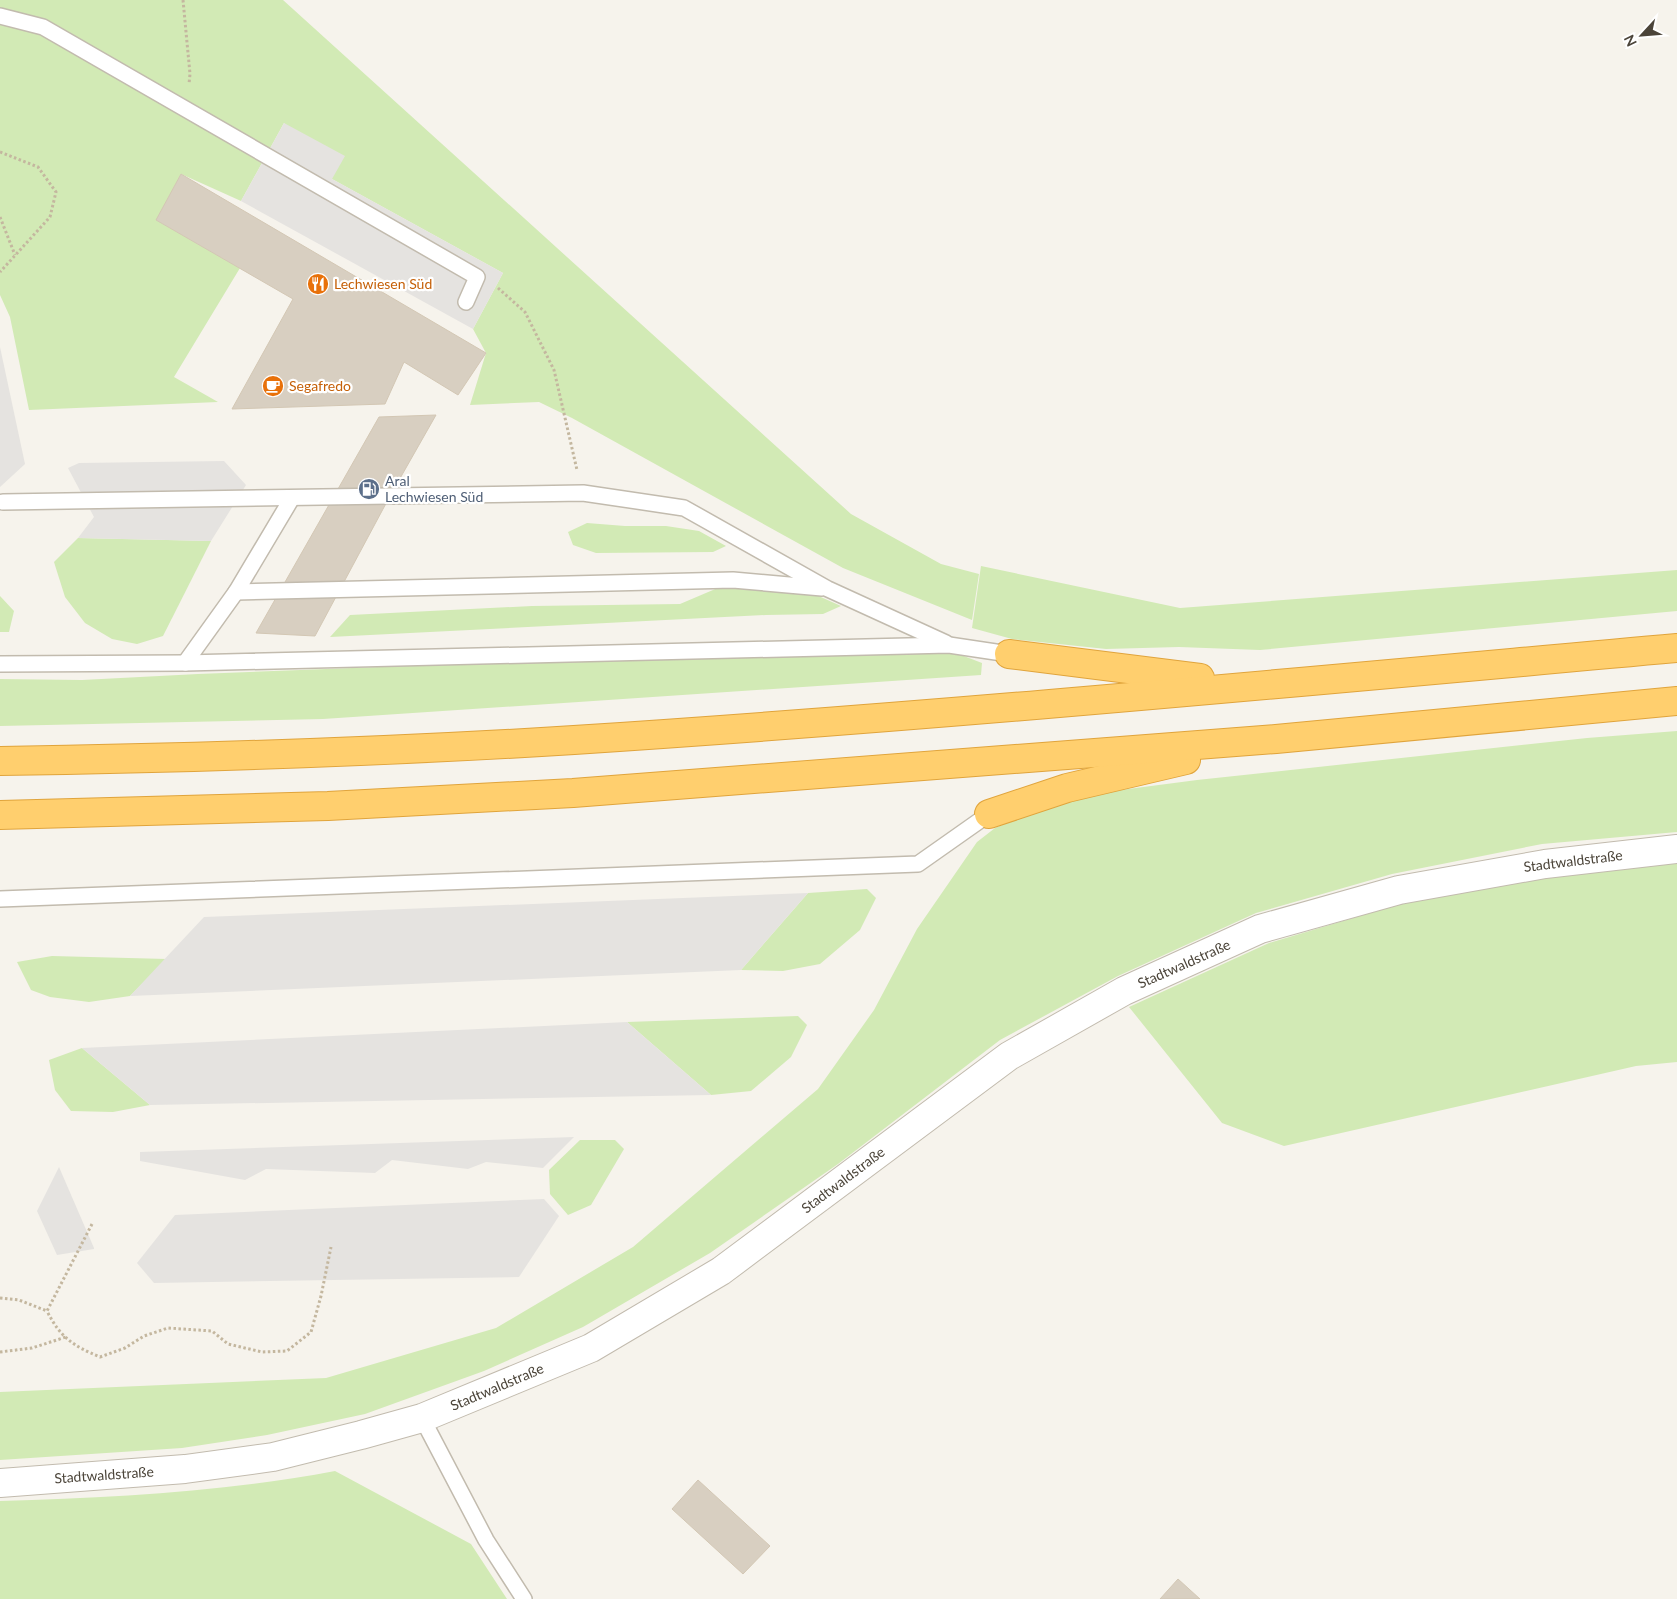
<svg xmlns="http://www.w3.org/2000/svg" width="1677" height="1599" font-family="Lato,sans-serif">
<style>
.green{fill:#d2eab5}
.parking{fill:#e5e3e0}
.building{fill:#d8cfc1;stroke:#d3c7b4}
.lines{fill:none;stroke-linecap:round;stroke-linejoin:round}
.service-casing{stroke:#c2bbae;stroke-width:18}
.minor-casing{stroke:#c2bbae;stroke-width:30}
.motorway-casing{stroke:#e0a43c;stroke-width:30}
.path{stroke:#c4b79f;stroke-width:3;stroke-dasharray:2.5 2.5;stroke-linecap:butt}
.service{stroke:#fff;stroke-width:15}
.minor{stroke:#fff;stroke-width:28}
.motorway{stroke:#ffcf6e;stroke-width:28}
.labels{text-anchor:middle;stroke-width:4.5;stroke-linejoin:round;paint-order:stroke}
.food-label{font-size:14px;fill:#c56008;stroke:#fff;text-anchor:start}
.service-label{font-size:14px;fill:#4e5e75;stroke:#fff;text-anchor:start}
.street-label{font-size:14px;fill:#4b4439;stroke:#fff}
</style>
<rect width="100%" height="100%" fill="#f6f3ec"/>
<g class="green">
<polygon points="0,0 283,0 851,514 941,564 979,574 972,620 843,568 572,418 539,402 470,405 486,353 473,329 503,273 332,179 284,123 241,201 181,174 157,220 240,268 174,377 218,402 29,410 10,317 0,295"/>
<polygon points="587,523 625,526 666,526 699,531 726,546 713,552 596,553 573,545 568,532"/>
<polygon points="78,538 211,541 163,636 137,644 112,639 85,623 65,597 54,562"/>
<polygon points="981,566 1180,608 1677,570 1677,611 1260,650 1179,647 1106,649 1012,639 972,628"/>
<polygon points="720,587 805,590 841,606 823,614 766,615 330,637 350,615 532,606 680,604"/>
<polygon points="0,596 14,611 9,632 0,632"/>
<polygon points="855,651 956,653 982,663 981,675 323,719 0,726 0,679 82,680 198,674 768,652"/>
<polygon points="1677,731 1677,832 1542,844 1392,874 1256,913 1118,976 1000,1040 838,1164 710,1253 583,1327 484,1371 365,1414 267,1435 182,1448 0,1460 0,1392 326,1378 496,1328 633,1247 818,1089 874,1010 917,929 977,842 995,828 1067,797 1197,780 1587,738"/>
<polygon points="1677,860 1677,1062 1636,1066 1284,1146 1222,1123 1129,1007 1269,943 1410,901 1549,876"/>
<polygon points="867,889 876,898 860,930 820,964 783,971 741,970 808,893"/>
<polygon points="52,956 167,959 130,996 89,1002 50,997 31,990 17,962"/>
<polygon points="798,1016 807,1025 791,1057 751,1091 711,1095 627,1022"/>
<polygon points="82,1048 150,1105 113,1112 71,1111 55,1090 49,1060"/>
<polygon points="580,1140 615,1140 624,1149 591,1205 568,1215 550,1194 549,1170"/>
<path d="M335 1471 471 1544 507 1599H0V1501C112 1498 224 1492 335 1471Z"/>
</g>
<g class="parking">
<polygon points="284,123 345,156 332,179 503,273 473,329 241,201"/>
<polygon points="0,347 25,464 0,487"/>
<polygon points="224,461 246,485 211,541 78,538 94,517 68,468 79,463"/>
<polygon points="808,893 741,970 130,996 204,917"/>
<polygon points="627,1022 711,1095 150,1105 82,1048"/>
<polygon points="574,1137 543,1168 486,1162 468,1169 392,1160 375,1173 266,1169 245,1180 140,1161 140,1152"/>
<polygon points="59,1167 94,1248 94,1249 57,1255 37,1211"/>
<polygon points="544,1199 559,1216 519,1277 154,1283 137,1263 175,1215"/>
</g>
<g class="building">
<polygon points="181,174 486,353 458,395 404,362 385,404 232,409 293,299 156,220"/>
<polygon points="436,415 390,496 315,636 256,633 379,417"/>
<polygon points="698,1480 770,1546 743,1574 672,1509"/>
<polygon points="1178,1579 1200,1599 1160,1599"/>
</g>
<g class="lines">
<g class="service-casing">
<g id="service">
<polyline points="0,16 43,27 477,277 466,302"/>
<polyline points="3,502 583,493 684,508 828,589 946,643"/>
<polyline points="236,592 733,580 822,588"/>
<polyline points="185,663 236,592 292,498"/>
<polyline points="0,664 185,663 949,645 1009,654"/>
<polyline points="0,899 918,864 989,814"/>
<polyline points="422,1418 486,1540 524,1599"/>
</g>
</g>
<g class="minor-casing">
<polyline id="minor" points="0,1483 185,1469 273,1457 361,1435 422,1418 591,1348 721,1271 1009,1056 1124,991 1260,929 1399,890 1545,864 1677,849"/>
</g>
<g class="motorway-casing">
<g id="motorway">
<polyline points="1009,654 1200,678"/>
<path d="M0 761C191 758 383 752 574 740 942 716 1310 681 1677 648"/>
<polyline points="989,814 1067,788 1186,760"/>
<polyline points="0,815 328,806 573,793 1276,739 1677,701"/>
</g>
</g>
<g class="path">
<polyline points="183,0 190,74 189,84"/>
<polyline points="0,152 38,167 56,192 50,217 0,272"/>
<polyline points="0,217 15,255"/>
<polyline points="498,288 525,312 554,370 577,470"/>
<path d="M92 1224 47 1311C60 1337 73 1346 100 1357L125 1348 144 1336 168 1328 212 1331 228 1344 262 1352 287 1351 311 1332 321 1296 331 1247"/>
<polyline points="0,1298 19,1300 47,1311"/>
<polyline points="0,1352 32,1348 66,1337"/>
</g>
<use href="#service" class="service"/>
<use href="#minor" class="minor"/>
<use href="#motorway" class="motorway"/>
</g>
<defs>
<g id="restaurant-disc" transform="scale(1.125)"><circle r="9.5" fill="#e8710a" stroke="#fff"/><path d="M-5-6h1v4h1v-4h1v4h1v-4h1v5L-1.5 .5V6h-2V.5L-5-1ZM5-6V6H3V1.5H1.5Q1.5-4 5-6Z" fill="#fff"/></g>
<g id="cafe-disc" transform="scale(1.125)"><circle r="9.5" fill="#e8710a" stroke="#fff"/><path d="M-5.5-4.5H6V0H3Q3 3.5 0 3.5H-2.5Q-5.5 3.5-5.5 0ZM3-3.2v2h1.7v-2ZM-6 4.5H4V6H-6Z" fill="#fff"/></g>
<g id="fuel-disc" transform="scale(1.125)"><circle r="9.5" fill="#5c6f8a" stroke="#fff"/><path d="M-5.5-6h7V0h2V4h1.3V-2.5L3-4.5l.8-.8L6-3V5H2.5V1h-1V6h-7ZM-4.2-4.7v3.2H.2V-4.7Z" fill="#fff"/></g>
</defs>
<g fill-rule="evenodd">
<use href="#restaurant-disc" x="318" y="284"/>
<use href="#cafe-disc" x="273" y="386"/>
<use href="#fuel-disc" x="369" y="489"/>
</g>
<g class="labels">
<g class="food-label">
<text x="334" y="289">Lechwiesen Süd</text>
<text x="289" y="391">Segafredo</text>
</g>
<g class="service-label">
<text x="385" y="486">Aral<tspan x="385" dy="16">Lechwiesen Süd</tspan></text>
</g>
<g class="street-label">
<text transform="translate(1573 861) rotate(-7)" y="5">Stadtwaldstraße</text>
<text transform="translate(1184 964) rotate(-24)" y="5">Stadtwaldstraße</text>
<text transform="translate(843 1180) rotate(-37)" y="5">Stadtwaldstraße</text>
<text transform="translate(497 1387) rotate(-23)" y="5">Stadtwaldstraße</text>
<text transform="translate(104 1475) rotate(-4)" y="5">Stadtwaldstraße</text>
</g>
</g>
<g transform="translate(1642 35) rotate(244)" stroke="#ffffff" stroke-width="4" paint-order="stroke">
<path d="M0-4L9 19L0 12L-9 19Z" fill="#4b4439"/>
<text y="-8" font-size="14" font-weight="bold" text-anchor="middle" fill="#4b4439">N</text>
</g>
</svg>
